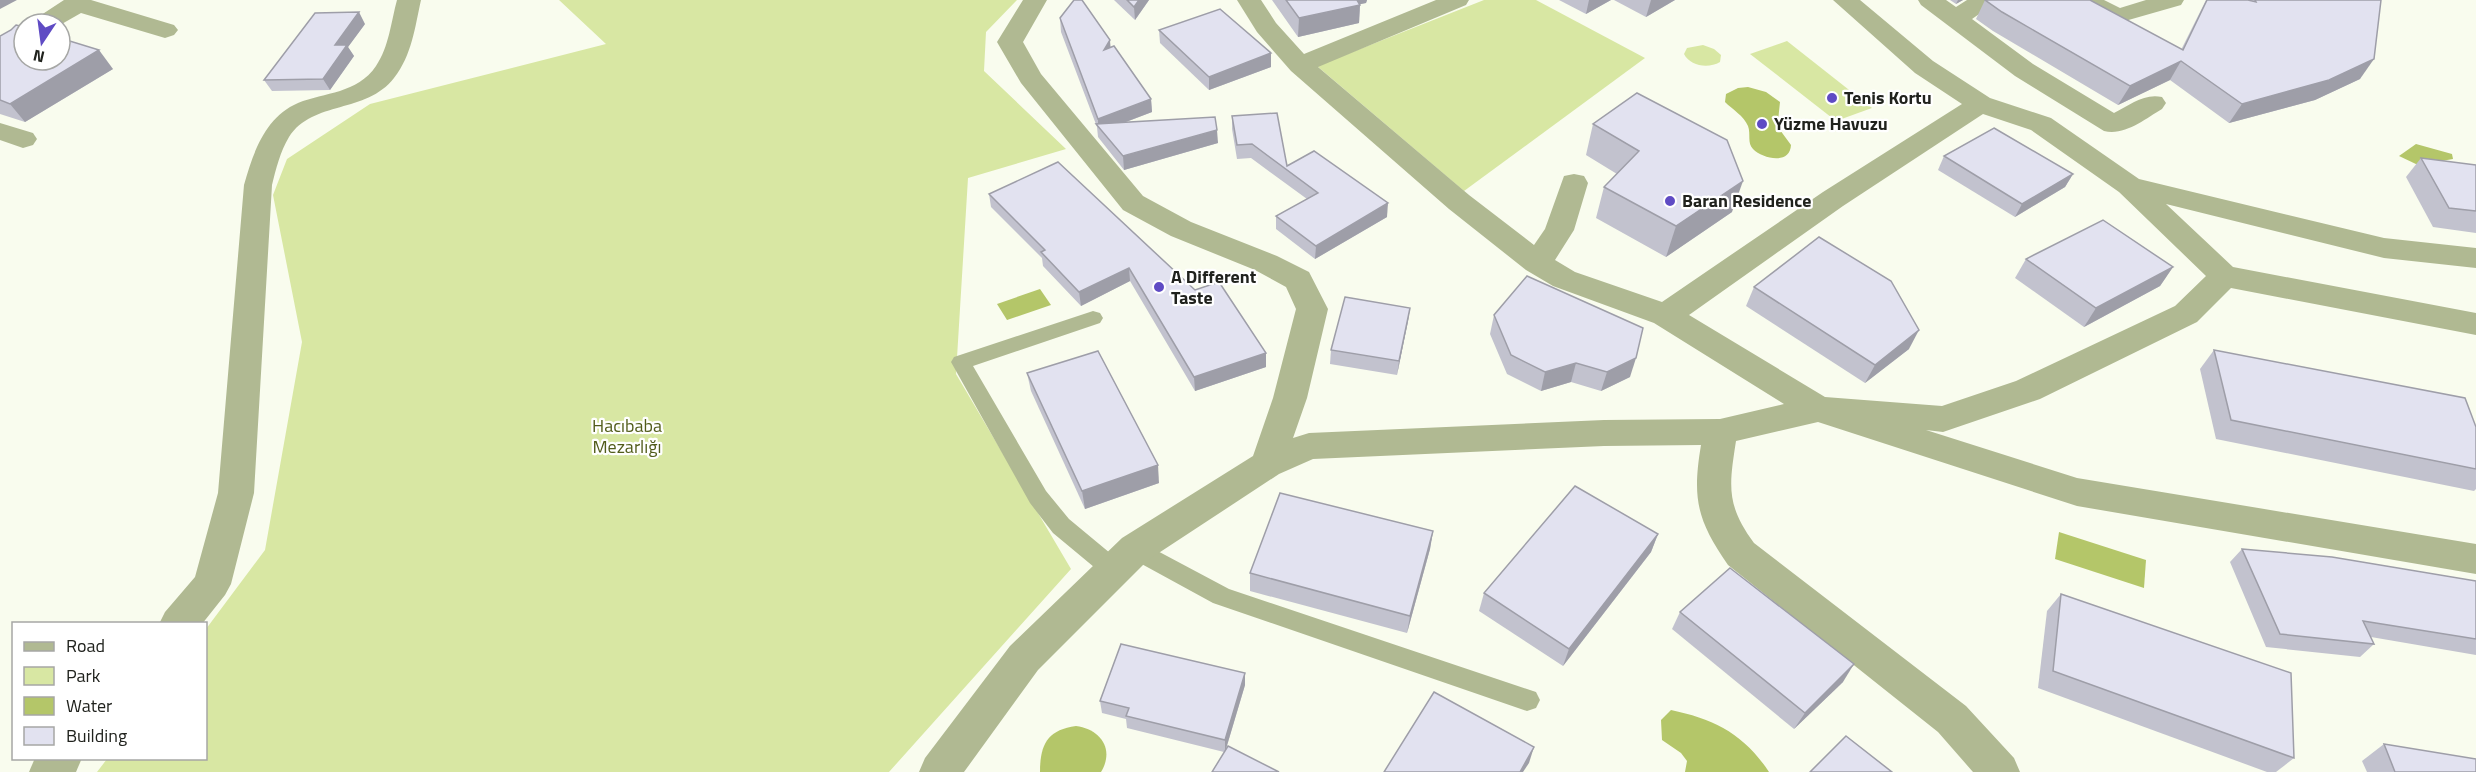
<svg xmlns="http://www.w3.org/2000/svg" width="2476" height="772" font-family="'Titillium Web',sans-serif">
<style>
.green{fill:#d8e7a3}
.water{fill:#b4c669}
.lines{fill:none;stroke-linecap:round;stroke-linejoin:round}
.service{fill:#b0b992;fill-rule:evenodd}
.minor{fill:#b0b992;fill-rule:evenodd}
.wall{fill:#c2c2ce}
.shaded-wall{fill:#9e9ea8}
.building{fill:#e2e2f0;stroke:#9e9ea8;stroke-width:1.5}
.poi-dot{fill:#5f4bc4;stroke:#fff;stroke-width:2}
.labels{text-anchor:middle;stroke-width:4.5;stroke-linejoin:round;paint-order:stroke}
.poi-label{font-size:18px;font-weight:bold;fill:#20221d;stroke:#fff;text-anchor:start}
.park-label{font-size:18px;fill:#515c1a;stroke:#fff}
</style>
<rect width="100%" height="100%" fill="#f9fcee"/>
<g class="green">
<polygon points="559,0 1017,0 986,32 984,71 1066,149 968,178 956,374 1071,569 889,772 97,772 107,759 206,758 206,629 265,550 302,342 273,195 287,159 370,104 606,44"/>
<polygon points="1484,0 1536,0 1645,58 1464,191 1317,66"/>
<polygon points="1787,41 1872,108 1836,121 1750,54"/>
<path d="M1703 45 1714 49 1721 55 1720 62C1708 69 1690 66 1684 54L1687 48Z"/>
</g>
<g class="water">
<path d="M1748 87 1766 92 1780 102 1778 121 1780 130 1791 145C1790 165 1763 159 1753 149 1747 143 1751 134 1748 126 1744 116 1732 109 1725 102L1726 94 1738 88Z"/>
<polygon points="2416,144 2452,154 2453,159 2418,165 2399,156"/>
<polygon points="1040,289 1051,305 1007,320 997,304"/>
<polygon points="2059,532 2146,560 2144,588 2055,559"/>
<path d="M1671 710C1714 719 1744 734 1769 772H1685L1687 761 1681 753 1662 740 1661 720Z"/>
<path d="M1076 726C1100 729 1115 749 1101 772H1040C1040 745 1047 730 1076 726Z"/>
</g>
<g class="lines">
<g class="service">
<polygon points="1093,311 1100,313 1103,318 1100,323 973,366 1046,491 1069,519 1122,563 1126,570 1122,577 1114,580 1106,577 1053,533 1030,503 951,362 954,357"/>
<polygon points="1135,539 1229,589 1527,689 1536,692 1540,700 1536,708 1527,711 1213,603 1127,556 1123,549 1127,542"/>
</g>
<g class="minor">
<polygon points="64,0 91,0 174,25 178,30 174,35 165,38 81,13 60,25 31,24 35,19"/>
<path d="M397 0H421C415 27 412 55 394 78 366 114 313 100 289 137 280 152 276 169 272 185L254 493 231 584 225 595 202 624H159L165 612 195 577 218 493 244 185C253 153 265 117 298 103 325 92 357 94 376 66 389 47 391 22 397 0Z"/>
<path d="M1023 0H1047L1023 42 1041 74 1143 196 1191 222 1277 256 1309 272 1328 309 1307 398 1293 438 1309 433 1604 420 1720 419 1784 404 1654 323 1553 286 1526 270 1449 209 1291 71 1257 32 1237 0H1261L1276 23 1304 54 1436 0H1469L1466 5 1318 67 1469 195 1534 245 1545 229 1564 176 1574 174 1584 176 1588 183 1574 230 1555 260 1575 272 1662 302 1823 192 1962 104 1915 73 1833 0H1860L1933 61 1990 98 2051 118 2139 179 2384 238 2476 248V268L2384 258 2166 204 2233 267 2476 313V335L2231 288 2197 322 2040 399 1943 432 1926 430 2077 478 2476 544V574L2077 506 1818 422 1736 441C1729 486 1726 505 1754 543L1966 706 2014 758 2020 772H1973L1938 732 1728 565C1697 520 1692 499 1701 445L1604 446 1313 459 1279 474 1148 560 1038 670 964 772H919L925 758 1010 646 1122 538 1253 456 1273 398 1296 309 1286 287 1255 270 1171 236 1123 210 1021 83 997 42ZM1983 114 2031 130 2119 192 2206 276 2175 306 2016 381 1942 406 1825 397 1689 315 1843 206Z"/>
<path d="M1918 0H1946L1956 7 1967 0H1995L1992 5 1972 19 2033 64 2114 113C2130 105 2144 93 2162 97L2166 103 2162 109C2145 119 2125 136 2104 131L2015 76 1921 5Z"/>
<polygon points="2072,0 2104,0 2120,8 2146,0 2184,0 2181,5 2118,23 2075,5"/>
<polygon points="0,123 33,133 37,139 33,145 23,148 0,140"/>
<polygon points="35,758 82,758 76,772 29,772"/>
</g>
</g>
<g class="wall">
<polygon points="1114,0 1149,0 1135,20"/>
<polygon points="1272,0 1367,0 1366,3 1360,4 1359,23 1298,37"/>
<polygon points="1559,0 1611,0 1586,14"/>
<polygon points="1614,0 1675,0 1646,17"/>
<polygon points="1950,0 1963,0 1956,4"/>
<polygon points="1985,0 2181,50 2206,0 2381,0 2360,79 2315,100 2229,123 2170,80 2118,105 1993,31 1976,19"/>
<polygon points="1060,18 1111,47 1151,99 1152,112 1126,122 1218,143 1124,170 1098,137 1097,127 1061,32"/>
<polygon points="365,24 348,47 354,56 330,90 272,91 264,80"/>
<polygon points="1159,30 1271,53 1271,67 1209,90 1160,43"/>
<polygon points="0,36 113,69 25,122 0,114"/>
<polygon points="1232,116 1287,166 1387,217 1315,259 1276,229 1276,216 1307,199 1251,158 1237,159 1232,129"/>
<polygon points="1593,124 1727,140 1732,212 1666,257 1596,218 1604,187 1617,174 1586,155"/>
<polygon points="1944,156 2073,174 2065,187 2015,217 1938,170"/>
<polygon points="2421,158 2476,165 2476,233 2433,227 2406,177"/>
<polygon points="1058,162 1266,367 1195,391 1130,281 1081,306 1043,266 1042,258 991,207 989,194"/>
<polygon points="2026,259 2173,267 2160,286 2084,327 2015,278"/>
<polygon points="1754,287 1909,349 1865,383 1746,306"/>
<polygon points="1410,308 1408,321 1397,375 1330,364 1331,350"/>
<polygon points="1494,315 1630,377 1601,391 1571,382 1541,391 1507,374 1490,334"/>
<polygon points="2214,350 2476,427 2476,489 2474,491 2216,439 2200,369"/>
<polygon points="1027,373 1159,483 1085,509 1031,391"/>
<polygon points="1433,531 1430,549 1407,633 1250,591 1250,573"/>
<polygon points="1658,534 1651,552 1563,666 1479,611 1484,593"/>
<polygon points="2242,549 2476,581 2476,655 2371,637 2374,644 2360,657 2266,647 2230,562"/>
<polygon points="2061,594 2294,758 2276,772 2267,772 2038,688 2047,611"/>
<polygon points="1680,612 1843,682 1794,729 1672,629"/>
<polygon points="1245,673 1245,685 1226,749 1224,752 1127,728 1126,719 1102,713 1100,701"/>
<polygon points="2384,744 2476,772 2367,772 2362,761"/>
</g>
<g class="shaded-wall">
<polygon points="0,0 17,0 0,9"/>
<polygon points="1139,0 1149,0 1135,20 1134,7"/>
<polygon points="1347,0 1367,0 1366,3 1346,7"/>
<polygon points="1589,0 1611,0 1586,14"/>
<polygon points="1651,0 1675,0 1646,17"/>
<polygon points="1958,0 1963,0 1956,4"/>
<polygon points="1360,5 1359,23 1298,37 1299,18"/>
<polygon points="359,12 365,24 348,47 354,56 330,90 323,79 335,45"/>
<polygon points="1110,40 1111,54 1104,50"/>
<polygon points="99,50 113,69 25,122 10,104"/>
<polygon points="1271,53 1271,67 1209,90 1209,77"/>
<polygon points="2374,59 2360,79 2315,100 2229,123 2242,104"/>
<polygon points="2181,61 2170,80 2118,105 2130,86"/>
<polygon points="1151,99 1152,112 1102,131 1098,126 1098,119"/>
<polygon points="1217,130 1218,143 1124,170 1123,156"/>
<polygon points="2073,174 2065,187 2015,217 2022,204"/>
<polygon points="1743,181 1732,212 1666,257 1676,226"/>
<polygon points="1388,203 1387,217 1315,259 1316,246"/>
<polygon points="2173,267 2160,286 2084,327 2096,308"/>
<polygon points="1129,268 1130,281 1081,306 1079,292"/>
<polygon points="1410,308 1408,321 1397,375 1399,361"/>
<polygon points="1919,330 1909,349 1865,383 1875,365"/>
<polygon points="1266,353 1266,367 1195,391 1194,377"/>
<polygon points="1636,358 1630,377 1601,391 1607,372"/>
<polygon points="1576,363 1571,382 1541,391 1545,372"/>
<polygon points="1158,465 1159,483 1085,509 1082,491"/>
<polygon points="1433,531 1430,549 1407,633 1410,616"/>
<polygon points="1658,534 1651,552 1563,666 1569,649"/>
<polygon points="1854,664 1843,682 1794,729 1805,713"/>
<polygon points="1245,673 1245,685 1225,752 1225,740"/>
<polygon points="1534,747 1529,763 1523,772 1520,772"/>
</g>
<g class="building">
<polygon points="1074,0 1082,0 1110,40 1104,50 1114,46 1151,99 1098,119 1060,18"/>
<polygon points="1127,0 1139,0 1134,7"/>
<polygon points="1286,0 1357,0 1360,5 1299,18"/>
<polygon points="1985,0 2090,0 2183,50 2207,0 2248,0 2256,2 2255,0 2381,0 2374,59 2329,80 2242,104 2181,61 2130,86 2002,12"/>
<polygon points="1220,9 1271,53 1209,77 1159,30"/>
<polygon points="359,12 335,45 347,45 323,79 264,80 315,13"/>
<polygon points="16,25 24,27 24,60 60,60 60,38 99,50 10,104 0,100 0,36 11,30"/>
<polygon points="1637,93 1727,140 1743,181 1676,226 1604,187 1639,151 1593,124"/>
<polygon points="1277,113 1287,166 1314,151 1388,203 1316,246 1276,216 1318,193 1252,144 1237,145 1232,116"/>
<polygon points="1215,117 1217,130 1123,156 1096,124"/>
<polygon points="1994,128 2073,174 2022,204 1944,156"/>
<polygon points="2421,158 2476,165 2476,211 2449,208"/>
<polygon points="1058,162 1195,290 1219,282 1266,353 1194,377 1129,268 1079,292 1041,252 1045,250 989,194"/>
<polygon points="2103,220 2173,267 2096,308 2026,259"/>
<polygon points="1819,237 1891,281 1919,330 1875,365 1754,287"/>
<polygon points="1527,276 1643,328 1636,358 1607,372 1576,363 1545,372 1511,355 1494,315"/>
<polygon points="1345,297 1410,308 1399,361 1331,350"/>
<polygon points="2214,350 2465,398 2476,427 2476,469 2231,420"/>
<polygon points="1098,351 1158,465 1082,491 1027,373"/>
<polygon points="1575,486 1658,534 1569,649 1484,593"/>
<polygon points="1280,493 1433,531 1410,616 1250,573"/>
<polygon points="2242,549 2332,557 2476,581 2476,639 2363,621 2374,644 2280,634"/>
<polygon points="1730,568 1854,664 1805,713 1680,612"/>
<polygon points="2061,594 2291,673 2294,758 2053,671"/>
<polygon points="1121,644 1245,673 1225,740 1126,716 1129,708 1100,701"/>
<polygon points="1434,692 1534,747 1520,772 1384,772"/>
<polygon points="1846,736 1892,772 1810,772"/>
<polygon points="2384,744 2476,759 2476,772 2395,772"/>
<polygon points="1228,746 1279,772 1212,772"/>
</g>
<g class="poi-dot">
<circle cx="1832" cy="98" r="6"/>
<circle cx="1762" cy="124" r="6"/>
<circle cx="1670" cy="201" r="6"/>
<circle cx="1159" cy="287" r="6"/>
</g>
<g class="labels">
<g class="poi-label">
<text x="1844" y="104">Tenis Kortu</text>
<text x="1774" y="130">Yüzme Havuzu</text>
<text x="1682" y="207">Baran Residence</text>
<text x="1171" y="283">A Different<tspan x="1171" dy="21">Taste</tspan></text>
</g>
<g class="park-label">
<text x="627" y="432">Hacıbaba<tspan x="627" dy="21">Mezarlığı</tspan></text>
</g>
</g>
<rect x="12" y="622" width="195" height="138" fill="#ffffff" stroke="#a6a7a5" stroke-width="1.5"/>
<rect x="24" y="642" width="30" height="9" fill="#b0b992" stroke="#a6a7a5" stroke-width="1.5"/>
<text x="66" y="652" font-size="18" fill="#20221d">Road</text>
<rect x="24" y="667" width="30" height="18" fill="#d8e7a3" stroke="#a6a7a5" stroke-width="1.5"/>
<text x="66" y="682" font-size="18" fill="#20221d">Park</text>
<rect x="24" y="697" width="30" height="18" fill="#b4c669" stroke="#a6a7a5" stroke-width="1.5"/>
<text x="66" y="712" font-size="18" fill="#20221d">Water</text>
<rect x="24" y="727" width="30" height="18" fill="#e2e2f0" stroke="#a6a7a5" stroke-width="1.5"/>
<text x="66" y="742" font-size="18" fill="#20221d">Building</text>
<g transform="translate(42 42) rotate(193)"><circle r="28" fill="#ffffff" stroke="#a6a7a5" stroke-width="1.5"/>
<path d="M0-4.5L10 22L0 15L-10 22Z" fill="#5f4bc4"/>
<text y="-9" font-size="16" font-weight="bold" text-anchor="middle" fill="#20221d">N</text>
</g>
</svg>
